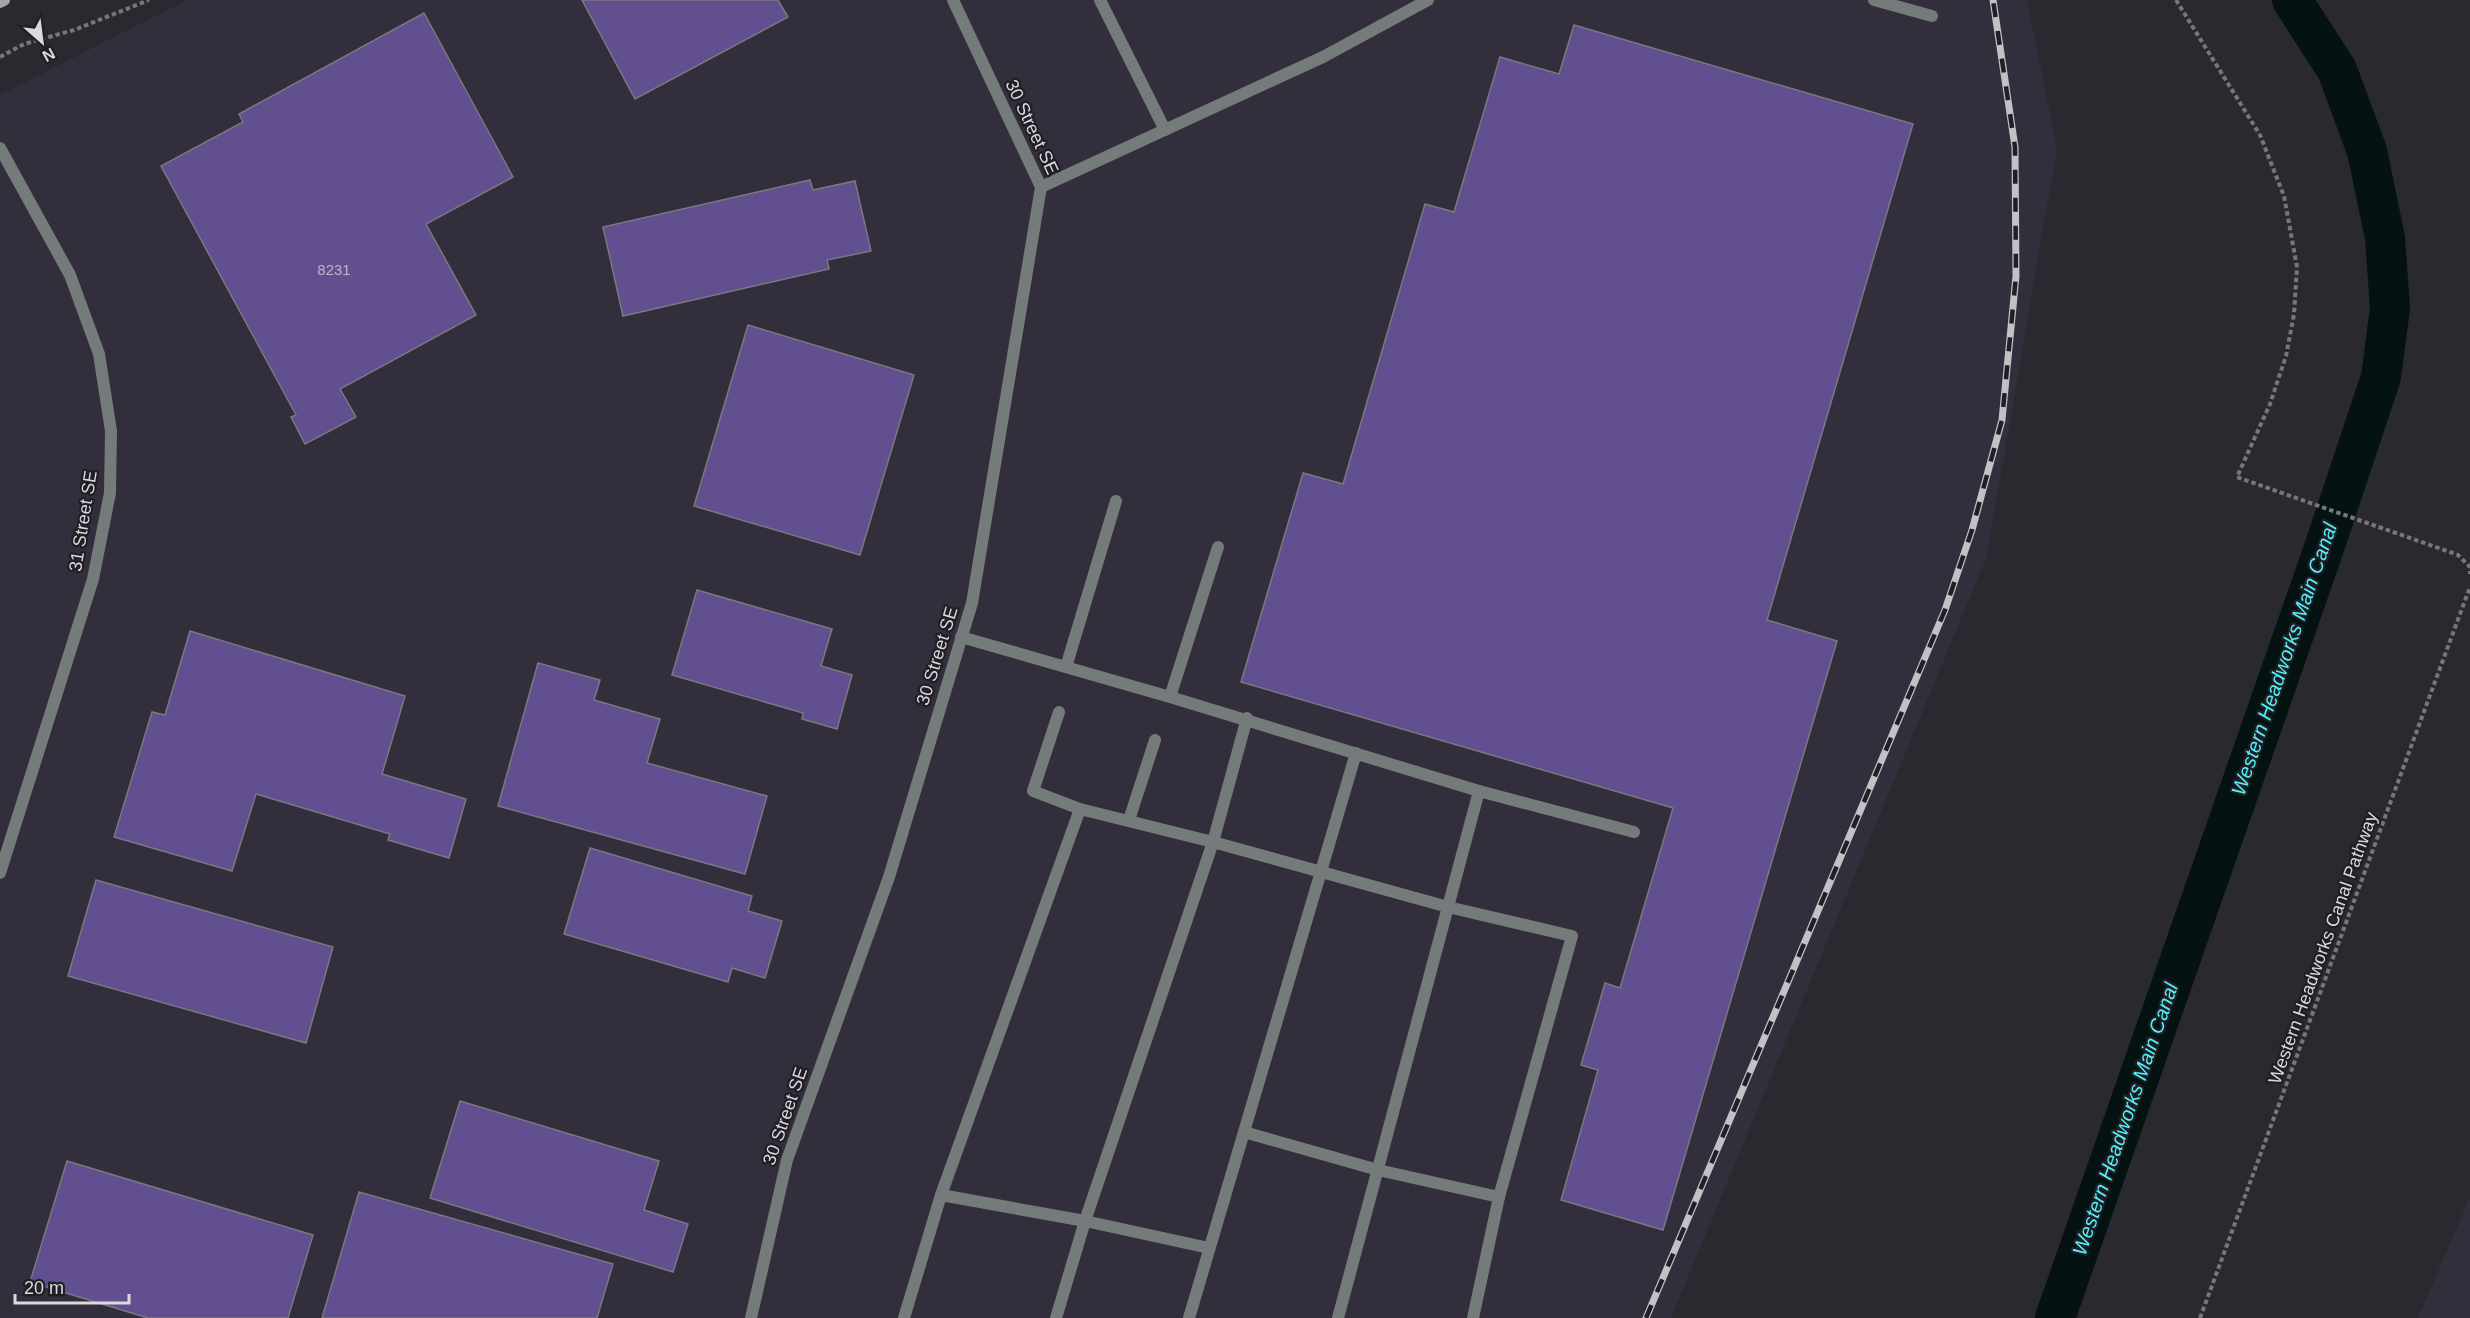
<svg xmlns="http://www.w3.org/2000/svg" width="2470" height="1318" font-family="Arial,sans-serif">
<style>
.built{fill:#332e3c}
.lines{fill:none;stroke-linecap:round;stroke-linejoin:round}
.canal{stroke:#041212;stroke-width:40}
.building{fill:#614f8f;stroke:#7a7881;stroke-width:1.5}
.path{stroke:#78767c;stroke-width:4;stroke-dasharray:4.5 3;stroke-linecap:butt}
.lane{stroke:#757a7b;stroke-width:12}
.street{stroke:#757a7b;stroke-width:12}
.secondary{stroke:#9fa7aa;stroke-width:12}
.rail-casing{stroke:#c3c1c6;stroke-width:7}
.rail{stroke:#211f26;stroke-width:4.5;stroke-dasharray:14;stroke-linecap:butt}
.labels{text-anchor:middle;stroke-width:4.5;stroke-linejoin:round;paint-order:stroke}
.number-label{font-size:15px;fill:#bcb6ca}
.street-label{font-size:18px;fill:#dbd9de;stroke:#211f26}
.water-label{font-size:20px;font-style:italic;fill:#51f2f6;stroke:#211f26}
</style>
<rect width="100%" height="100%" fill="#2b2930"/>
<g class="built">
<polygon points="187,0 2027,0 2057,148 1987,556 1671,1318 0,1318 0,95"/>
<polygon points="2470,1197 2470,1318 2418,1318"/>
</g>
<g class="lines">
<polyline class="canal" points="2055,1318 2324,548 2381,377 2390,308 2385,238 2367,151 2337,70 2292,0"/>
</g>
<g class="building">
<polygon points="582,0 778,0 788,17 635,99"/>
<polygon points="424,13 513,177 426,224 476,315 340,389 356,417 305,444 291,417 296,415 161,166 243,122 239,114"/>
<polygon points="1574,25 1913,124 1767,620 1837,641 1663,1230 1561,1200 1598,1070 1581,1065 1605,983 1620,988 1673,808 1241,682 1303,473 1343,484 1425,204 1454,212 1500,57 1559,74"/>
<polygon points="810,180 813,190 855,181 871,251 827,260 829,269 623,316 603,227"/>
<polygon points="748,325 914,375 860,555 694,506"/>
<polygon points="697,590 832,629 821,666 852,675 837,729 802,719 803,713 672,675"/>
<polygon points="190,631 405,696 382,774 466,799 449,858 388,840 390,834 256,794 232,871 114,837 152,712 165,715"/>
<polygon points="538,663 600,680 594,700 660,719 647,763 767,796 745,874 498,806"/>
<polygon points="590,848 752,896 748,911 782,921 765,978 732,968 728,982 564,934"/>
<polygon points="96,880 333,947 306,1043 68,976"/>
<polygon points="460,1101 659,1161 644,1210 688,1224 673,1272 430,1198"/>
<polygon points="67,1161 313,1235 288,1318 148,1318 30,1282"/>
<polygon points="359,1192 613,1264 597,1318 322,1318"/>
</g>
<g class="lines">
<g class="path">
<polyline points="2176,0 2260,135 2284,196 2297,267 2294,314 2286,356 2270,404 2237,477 2458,555 2470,567 2470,574"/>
<polyline points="0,57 24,44 74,30 149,0"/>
<polyline points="2200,1318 2470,587"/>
</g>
<g class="lane">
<polyline points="1100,0 1165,130"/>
<polyline points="1874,0 1932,16"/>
<polyline points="1041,187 1323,57 1428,0"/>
<polyline points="961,637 1170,697 1218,547"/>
<polyline points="1066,667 1116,501"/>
<polyline points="1170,697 1479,791 1338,1318"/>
<polyline points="1059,712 1033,791 1080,809"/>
<polyline points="1479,791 1634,832"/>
<polyline points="1129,820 1155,740"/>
<polyline points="1244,1132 1378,1170 1499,1197 1473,1318"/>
<polyline points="941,1195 1085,1221 1209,1248"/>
<polyline points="904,1318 941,1195 1080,809 1213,842 1247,718"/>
<polyline points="1056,1318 1085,1221 1213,842 1448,907 1572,936 1499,1197"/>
<polyline points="1189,1318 1356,753"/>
</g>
<g class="street">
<polyline points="0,148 70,275 99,354 111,431 110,493 93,579 0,873"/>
<polyline points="751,1318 787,1160 889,877 972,603 1041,187 953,0"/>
</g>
<polyline class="secondary" points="0,2 4,0"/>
<g class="rail-casing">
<polyline id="rail" points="1646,1318 1945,610 1972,530 2002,420 2016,276 2015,147 1993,0"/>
</g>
<use href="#rail" class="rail"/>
</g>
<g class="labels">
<g class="number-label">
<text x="334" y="275">8231</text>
</g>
<g class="street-label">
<text transform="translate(1032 127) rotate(65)" y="6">30 Street SE</text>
<text transform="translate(83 521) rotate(-81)" y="6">31 Street SE</text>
<text transform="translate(937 656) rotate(-73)" y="6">30 Street SE</text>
<text transform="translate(2323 948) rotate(-70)" y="6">Western Headworks Canal Pathway</text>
<text transform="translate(785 1116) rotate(-71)" y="6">30 Street SE</text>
</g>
<g class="water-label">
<text transform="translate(2284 659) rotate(-71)" y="7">Western Headworks Main Canal</text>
<text transform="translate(2125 1119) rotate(-71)" y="7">Western Headworks Main Canal</text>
</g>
</g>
<g transform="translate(42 42) rotate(152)" stroke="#211f26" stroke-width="4.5" paint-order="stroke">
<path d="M0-4.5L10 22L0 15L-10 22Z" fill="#dbd9de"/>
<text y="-9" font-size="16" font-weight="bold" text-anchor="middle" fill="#dbd9de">N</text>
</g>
<path d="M15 1294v9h114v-9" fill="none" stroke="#dbd9de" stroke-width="3"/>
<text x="24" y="1294" font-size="18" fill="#dbd9de" stroke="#211f26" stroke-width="4.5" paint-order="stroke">20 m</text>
</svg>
